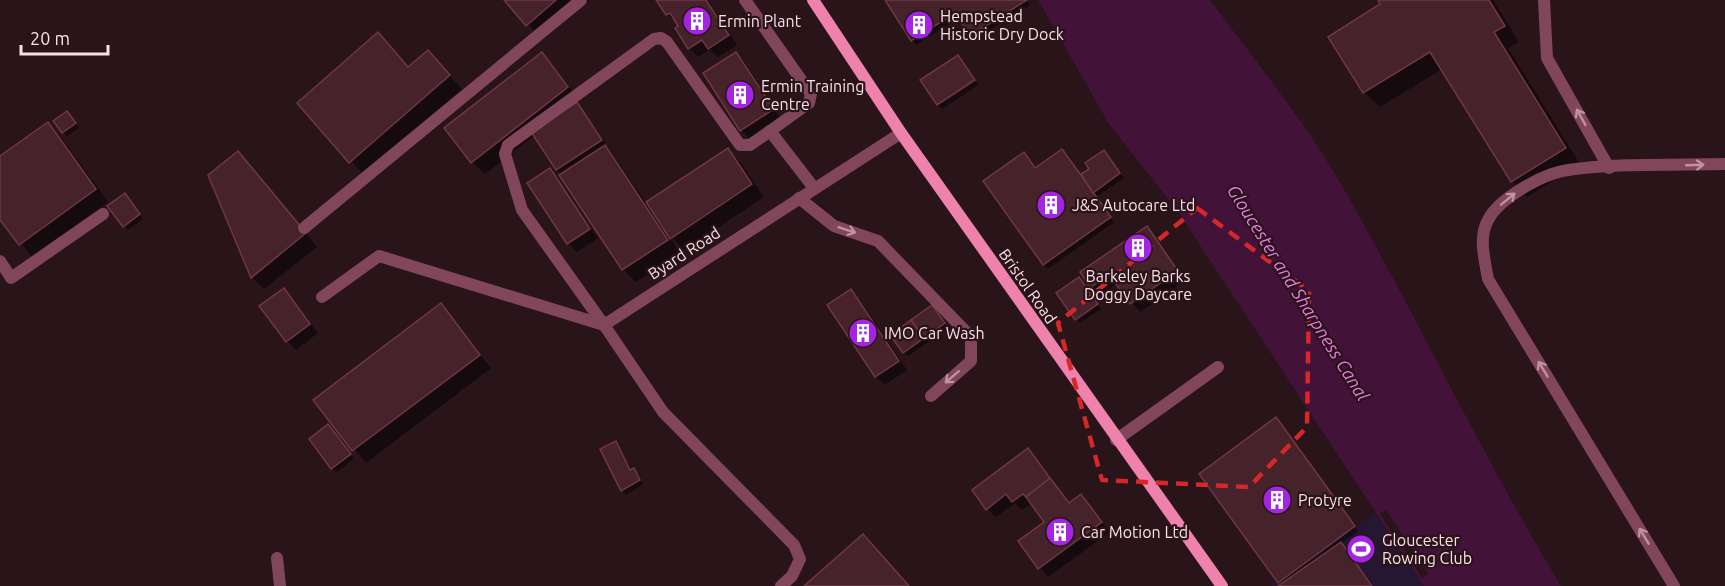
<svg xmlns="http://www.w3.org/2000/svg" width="1725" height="586" font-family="Ubuntu,sans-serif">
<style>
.green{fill:#251731}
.water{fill:#421238}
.pier{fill:#281419}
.shadow{fill:#0007}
.building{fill:#46222a;stroke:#6f3744;stroke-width:1.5}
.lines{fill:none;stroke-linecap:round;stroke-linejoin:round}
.lane{stroke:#81455c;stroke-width:12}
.secondary{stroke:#ef81ad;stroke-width:12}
.oneway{stroke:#be92a2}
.marked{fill:none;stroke:#d62828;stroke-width:4.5;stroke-dasharray:12 8;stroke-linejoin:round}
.labels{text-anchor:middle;stroke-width:4.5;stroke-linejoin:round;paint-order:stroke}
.poi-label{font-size:16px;fill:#fbdfe7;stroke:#281419;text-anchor:start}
.street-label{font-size:16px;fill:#fbdfe7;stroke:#281419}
.water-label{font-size:18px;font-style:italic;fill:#ee79e9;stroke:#281419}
</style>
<rect width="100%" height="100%" fill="#281419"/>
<polygon class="green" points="1375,513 1424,586 1270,586"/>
<path class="water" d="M1038 0H1210C1258 64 1309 127 1348 196 1421 325 1484 459 1561 586H1424L1178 212 1109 124Z"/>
<polygon class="pier" points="1386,510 1429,574 1422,578 1380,514"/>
<g class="shadow">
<polygon points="506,0 590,0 542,40"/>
<polygon points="658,0 708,0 737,45 718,57 710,49 698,57 690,48 680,26 667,14"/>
<polygon points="886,0 1027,0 1030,5 975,39 960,17 916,45"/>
<polygon points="1379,0 1493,0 1519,42 1508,48 1580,164 1527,197 1512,181 1442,69 1380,107 1364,92 1382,5"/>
<polygon points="542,54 580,100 576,103 585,113 646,203 728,150 740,162 764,197 684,250 670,236 679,253 636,282 623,269 535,135 485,174 472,162"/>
<polygon points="736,54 745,63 781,119 750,139 741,130"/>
<polygon points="958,57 978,85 942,109 938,104"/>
<polygon points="440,65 462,89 363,174 299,103 409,68"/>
<polygon points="71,117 79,128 67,136 63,132"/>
<polygon points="48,124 60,136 108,202 32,257 0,217 0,158"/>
<polygon points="1062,151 1081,176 1091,169 1104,152 1124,178 1096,197 1114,222 1048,269 1044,264 1036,170"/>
<polygon points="238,153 317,247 264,289 252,277"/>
<polygon points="549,170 598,238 577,252 568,243 529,184"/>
<polygon points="129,199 143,219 128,230 124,226"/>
<polygon points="1147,228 1186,280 1140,312 1117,283 1100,296 1091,287"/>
<polygon points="1083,283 1101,309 1080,323 1076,319"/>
<polygon points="283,290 318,333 296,350 287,341"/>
<polygon points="851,291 860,300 907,370 885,385 876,376 829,305"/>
<polygon points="440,305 491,368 366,463 315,400"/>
<polygon points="936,311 948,328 908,356 904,352"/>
<polygon points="1280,424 1358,531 1341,544 1374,586 1281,586"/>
<polygon points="332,430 354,459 336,472 332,468"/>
<polygon points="616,443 632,471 634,470 638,474 643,484 626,495 622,490"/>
<polygon points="1028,450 1070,504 1081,496 1110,532 1048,577 1020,541 1046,522 1032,503 1022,510 1015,503 996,517 987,509"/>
</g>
<g class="building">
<polygon points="504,0 556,0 526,26"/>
<polygon points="656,0 706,0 729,35 708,49 702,40 688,49 675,28 678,26 670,13 666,15"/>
<polygon points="885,0 1027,0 970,36 955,13 911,41"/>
<polygon points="1378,0 1489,0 1505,26 1494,32 1566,148 1511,182 1430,52 1363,93 1328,37 1380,4"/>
<polygon points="378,32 408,67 428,50 450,75 349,163 297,103"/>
<polygon points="542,52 568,87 471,163 444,128"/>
<polygon points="736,52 774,109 740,131 703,73"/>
<polygon points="958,55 975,80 937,105 920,80"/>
<polygon points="577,102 602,140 556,170 531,132"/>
<polygon points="67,111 76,123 62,133 53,121"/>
<polygon points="48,122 96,189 19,245 0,220 0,156"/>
<polygon points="605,145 668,240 622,270 559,175"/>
<polygon points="728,148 752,184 670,239 646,202"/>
<polygon points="1062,149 1111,217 1043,265 983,181 1024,152 1035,168"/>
<polygon points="1104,150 1120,173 1093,193 1081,174 1089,169 1085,163"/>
<polygon points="238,151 306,233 251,278 208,175"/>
<polygon points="550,168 590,229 567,244 527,183"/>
<polygon points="125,193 140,214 123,227 107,206"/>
<polygon points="1147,226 1178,271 1130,304 1109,274 1090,288 1080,272"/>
<polygon points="1079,277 1098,304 1075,320 1056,293"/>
<polygon points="284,288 310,324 286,342 259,306"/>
<polygon points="851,289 899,361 875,377 827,305"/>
<polygon points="441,303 480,355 352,451 313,400"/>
<polygon points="932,305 945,323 924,338 911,320"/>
<polygon points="911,320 924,338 903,353 890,335"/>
<polygon points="1276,417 1355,526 1278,583 1199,474"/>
<polygon points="328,424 351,454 331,469 309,439"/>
<polygon points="616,441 630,470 634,468 640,480 621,491 600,449"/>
<polygon points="1028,448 1050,478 1026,497 1023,494 1012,502 1006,494 986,510 972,490"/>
<polygon points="1050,478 1069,503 1081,494 1102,522 1038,569 1018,541 1044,522 1026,497"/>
<polygon points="863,534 909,586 804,586"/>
<polygon points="1341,542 1372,586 1278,586"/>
</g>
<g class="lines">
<g class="lane">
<polyline points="745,0 811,94 809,103 770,131 814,188"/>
<polyline points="1544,0 1547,58 1609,168"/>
<polyline points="770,131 750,145 740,145 667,42 661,38 654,39 508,145 505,154 522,210 604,325 901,133"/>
<polyline points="799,198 834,226 878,241 971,337 971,361 931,396"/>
<polyline points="304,228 581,0"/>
<polyline points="0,261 11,278 103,214"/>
<polyline points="322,297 379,256 604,325 663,412 794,545 800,559 792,576 781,586"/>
<polyline points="1116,440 1218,367"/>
<polyline points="277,558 280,586"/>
<path d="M1674 586 1488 279C1485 261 1478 238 1488 220 1499 198 1544 173 1568 170 1616 163 1676 165 1725 164"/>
</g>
<polyline class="secondary" points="813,0 901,133 1222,586"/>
</g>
<defs><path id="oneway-shaft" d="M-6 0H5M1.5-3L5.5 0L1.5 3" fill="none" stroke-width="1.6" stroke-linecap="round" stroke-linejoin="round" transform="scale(1.5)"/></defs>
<g class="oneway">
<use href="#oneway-shaft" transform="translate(1581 117) rotate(-119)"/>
<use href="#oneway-shaft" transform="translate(1695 165) rotate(-2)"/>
<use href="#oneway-shaft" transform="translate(1508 199) rotate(-39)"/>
<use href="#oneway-shaft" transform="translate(847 230) rotate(18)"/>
<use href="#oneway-shaft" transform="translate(1543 369) rotate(-121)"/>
<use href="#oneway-shaft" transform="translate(952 377) rotate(139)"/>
<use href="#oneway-shaft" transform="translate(1644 536) rotate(-121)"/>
</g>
<path class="marked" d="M1197 208 1309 291 1307 427 1249 487 1102 480 1058 323Z"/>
<defs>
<g id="building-disc" transform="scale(1.5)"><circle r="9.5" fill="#a523e3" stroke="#281419"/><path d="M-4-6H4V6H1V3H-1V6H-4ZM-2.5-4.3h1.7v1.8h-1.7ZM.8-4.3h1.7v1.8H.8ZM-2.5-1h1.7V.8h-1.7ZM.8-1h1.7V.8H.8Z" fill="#fff"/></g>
<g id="stadium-disc" transform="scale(1.5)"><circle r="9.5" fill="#a523e3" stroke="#281419"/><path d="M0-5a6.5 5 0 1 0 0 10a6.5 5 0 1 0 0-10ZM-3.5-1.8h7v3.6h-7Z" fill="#fff"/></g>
</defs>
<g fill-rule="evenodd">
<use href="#building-disc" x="697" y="21"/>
<use href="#building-disc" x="919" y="25"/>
<use href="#building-disc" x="740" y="95"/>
<use href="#building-disc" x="1051" y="205"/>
<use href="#building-disc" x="1138" y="248"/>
<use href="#building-disc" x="863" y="333"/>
<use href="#building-disc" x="1277" y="500"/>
<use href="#building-disc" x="1060" y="532"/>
<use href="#stadium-disc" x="1361" y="549"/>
</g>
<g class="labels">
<g class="poi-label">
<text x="940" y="22">Hempstead<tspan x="940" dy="18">Historic Dry Dock</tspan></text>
<text x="718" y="27">Ermin Plant</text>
<text x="761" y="92">Ermin Training<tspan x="761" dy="18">Centre</tspan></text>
<text x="1072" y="211">J&amp;S Autocare Ltd</text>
<text x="1138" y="282" text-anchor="middle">Barkeley Barks<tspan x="1138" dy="18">Doggy Daycare</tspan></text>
<text x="884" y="339">IMO Car Wash</text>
<text x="1298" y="506">Protyre</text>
<text x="1081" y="538">Car Motion Ltd</text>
<text x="1382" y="546">Gloucester<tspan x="1382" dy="18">Rowing Club</tspan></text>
</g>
<g class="street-label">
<text transform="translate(684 253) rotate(-33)" y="6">Byard Road</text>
<text transform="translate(1028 286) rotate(55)" y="6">Bristol Road</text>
</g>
<g class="water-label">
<text transform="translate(1298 293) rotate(58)" y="6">Gloucester and Sharpness Canal</text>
</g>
</g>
<path d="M21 45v9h87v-9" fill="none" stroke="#fbdfe7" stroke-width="3"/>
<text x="30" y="45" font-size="18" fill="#fbdfe7" stroke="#281419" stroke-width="4.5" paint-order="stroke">20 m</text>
</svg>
